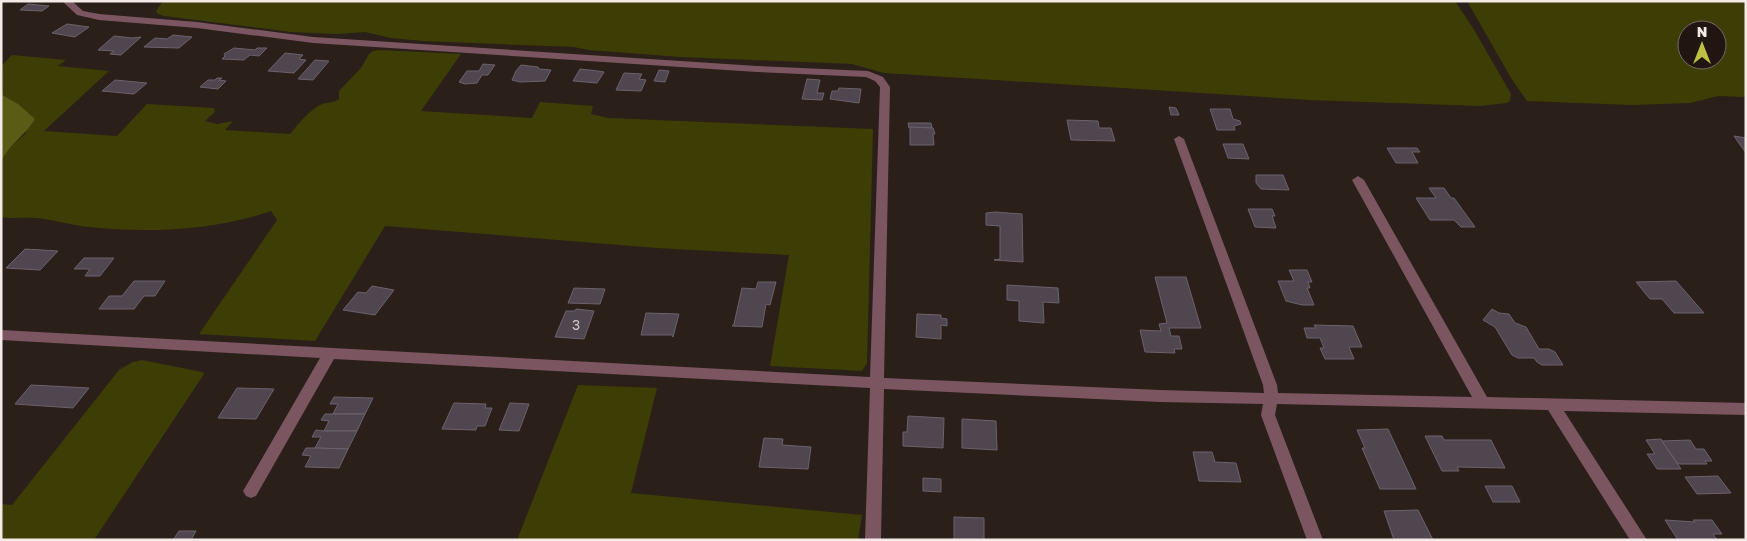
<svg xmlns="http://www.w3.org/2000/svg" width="1747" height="541" font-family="'Golos Text',sans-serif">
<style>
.green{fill:#3c3e05;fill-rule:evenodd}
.forest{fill:#595c15}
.building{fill:#4f4650;stroke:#6b626d}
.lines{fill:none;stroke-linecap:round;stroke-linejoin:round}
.minor{fill:#7b5661;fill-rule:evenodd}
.labels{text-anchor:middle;stroke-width:4;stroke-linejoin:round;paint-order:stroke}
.number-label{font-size:14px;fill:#cbc2c2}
</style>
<rect width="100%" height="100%" fill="#2b1f1a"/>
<g class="green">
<polygon points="163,1 1455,1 1473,28 1511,94 1510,101 1506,103 1480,106 1310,100 884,73 852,64 680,57 589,50 574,47 423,41 391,38 365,32 338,34 291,32 164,16 158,14 156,11"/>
<path d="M1467 1H1746V97L1718 96 1690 103 1632 105 1527 101 1511 78ZM1687 30H1717V60H1687Z"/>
<path d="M379 50 461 54 421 111 532 118 540 102 593 106 591 114 608 118 873 129 867 363 862 371 770 366 789 255 657 248 385 226 315 341 199 334 277 220 271 211C212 231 143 234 81 226 66 224 51 219 36 218 24 217 13 219 1 217V162L8 149 26 133 18 104 1 94V66L12 55 66 60 58 66 109 71 44 131 117 136 147 104 214 108 215 112 205 121 217 124 233 121 225 130 290 134C299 123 308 112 320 105 327 102 334 103 339 99V91L361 68 369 54 373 51Z"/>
<polygon points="142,360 202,372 204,374 94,540 1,540 1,504 12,505 119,370 133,362"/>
<polygon points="578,385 657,388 631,493 862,515 858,540 517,540"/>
</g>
<path class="forest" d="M1 94 18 104 35 119C24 137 10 143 1 162Z"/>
<g class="building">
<polygon points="28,4 49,6 42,11 20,10"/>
<polygon points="67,24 89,27 75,37 52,33"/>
<polygon points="173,35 192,37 179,48 144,47 155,38 167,39"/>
<polygon points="114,36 132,38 141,37 121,55 110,54 114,51 98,50"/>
<polygon points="234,48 255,50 257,48 267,48 259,56 250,55 244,60 222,59 225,56 224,54"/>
<polygon points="285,53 303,55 299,59 306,60 294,73 268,71"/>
<polygon points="315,60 329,61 313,80 298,79"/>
<polygon points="483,64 495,65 488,75 482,75 477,83 465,84 459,82 467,71 479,71"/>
<polygon points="521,65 538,67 539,69 551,70 545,81 520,82 512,80 516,71"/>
<polygon points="580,69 598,71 604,72 597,83 573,81"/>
<polygon points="659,70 669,71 665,82 654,81"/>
<polygon points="624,73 642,74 639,79 646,80 641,91 616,90"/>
<polygon points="217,78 222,78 219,80 226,81 218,89 200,87 208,80 215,80"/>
<polygon points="807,79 820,80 817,93 824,93 822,100 802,99"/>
<polygon points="115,80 147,83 134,94 102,91"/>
<polygon points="839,88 861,89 859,103 830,99 832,91 838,91"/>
<polygon points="1169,107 1176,108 1179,115 1171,115"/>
<polygon points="1210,109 1230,109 1233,119 1240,121 1241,124 1234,126 1235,130 1217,130"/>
<polygon points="1067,120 1098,121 1099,128 1111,128 1115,141 1071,140"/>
<polygon points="908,123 931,123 932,128 909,128"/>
<polygon points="910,127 933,128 935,134 933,134 934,145 910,145"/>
<polygon points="1734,136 1746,138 1746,153 1736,139"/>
<polygon points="1223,144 1243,144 1249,159 1228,158"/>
<polygon points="1387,148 1417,148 1420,152 1412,152 1418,163 1396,163"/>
<polygon points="1256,175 1283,175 1289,190 1261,189 1256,183"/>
<polygon points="1429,188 1444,188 1451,198 1454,198 1475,227 1461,227 1454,220 1430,220 1416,198 1436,198"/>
<polygon points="1248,209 1272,209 1275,216 1272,216 1276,228 1255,227"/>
<polygon points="995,212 1022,214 1023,262 994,260 1000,259 1000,226 986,225 986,213"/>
<polygon points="25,249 58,251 40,270 6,268"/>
<polygon points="84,258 114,258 100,276 85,276 90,269 74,269"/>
<polygon points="1289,270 1307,270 1312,282 1308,282 1310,288 1307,288 1314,305 1302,305 1286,301 1278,281 1294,281"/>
<polygon points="1155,277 1186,277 1201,328 1169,328 1171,336 1179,336 1182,349 1174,349 1175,353 1145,352 1140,330 1161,331 1159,324 1167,323"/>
<polygon points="134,281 165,281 155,296 144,296 134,309 99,309 109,296 122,296"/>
<polygon points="1676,281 1704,313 1674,313 1662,299 1650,299 1636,282"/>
<polygon points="758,282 776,282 770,305 766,304 762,327 732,326 734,324 742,288 756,289"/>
<polygon points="1007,285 1058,288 1059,303 1043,302 1044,323 1019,321 1019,301 1007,300"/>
<polygon points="372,286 394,290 375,315 343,310 358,292 366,293"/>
<polygon points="574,288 605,289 600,304 568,303"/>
<polygon points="576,309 594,311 584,339 555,337 566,311 575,311"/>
<polygon points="1492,309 1499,313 1509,314 1515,323 1526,327 1539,349 1549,349 1555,352 1563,365 1542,365 1537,362 1534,358 1518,358 1512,355 1495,327 1483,320"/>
<polygon points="646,313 679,314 673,337 672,335 641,335"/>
<polygon points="917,314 941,315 941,318 947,319 947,326 941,325 941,339 916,337"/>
<polygon points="1314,325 1353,326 1362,347 1349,347 1354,359 1325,359 1320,348 1324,348 1320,338 1307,338 1304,328 1316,328"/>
<polygon points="31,385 89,388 73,408 15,404"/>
<polygon points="237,388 274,389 256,419 218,418"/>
<polygon points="334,397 373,398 365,414 333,414 338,404 330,404"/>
<polygon points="454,403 486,404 485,408 492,408 485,426 477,426 476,430 442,429"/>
<polygon points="510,403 529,404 519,431 499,430"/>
<polygon points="325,414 365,414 357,431 324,431 329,421 321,420"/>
<polygon points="908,416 944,418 943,448 903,446 903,432 907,432"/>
<polygon points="962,419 996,421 997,450 962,448"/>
<polygon points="1388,429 1416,489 1380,489 1362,448 1365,448 1357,430"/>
<polygon points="316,430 324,431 357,431 348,449 315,448 321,437 312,437"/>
<polygon points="1425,436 1442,436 1444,440 1491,440 1505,468 1457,467 1459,471 1442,471"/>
<polygon points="764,438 783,439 782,445 811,447 808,469 759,467"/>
<polygon points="1661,439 1662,441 1681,469 1657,469 1647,454 1655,454 1646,440"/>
<polygon points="1690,440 1696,449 1704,449 1712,461 1705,461 1707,464 1678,464 1662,441"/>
<polygon points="306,448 315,448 348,449 339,468 305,467 311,456 302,455"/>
<polygon points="1193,452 1212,452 1215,462 1236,463 1241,482 1199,481"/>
<polygon points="1718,476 1731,493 1697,494 1685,477"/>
<polygon points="923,478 941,479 941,492 923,491"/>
<polygon points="1485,486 1512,486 1520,502 1493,502"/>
<polygon points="1418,510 1433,540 1394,540 1384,511"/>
<polygon points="954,517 984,518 984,540 947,540 954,539"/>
<polygon points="1665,520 1695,522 1693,520 1712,520 1722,534 1713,534 1717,540 1678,540"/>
<polygon points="179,531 196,531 191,540 173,540"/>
</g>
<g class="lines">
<polygon class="minor" points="62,1 72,1 83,11 99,14 197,22 313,37 757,66 868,71 883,77 890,87 884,378 1160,390 1264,393 1263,385 1174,139 1179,136 1184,139 1277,385 1278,393 1472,397 1352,180 1358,176 1364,180 1487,397 1746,403 1746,415 1564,411 1647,540 1630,540 1548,410 1277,404 1275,415 1323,540 1307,540 1261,415 1263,404 1160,402 884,389 881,540 865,540 870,388 334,359 256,496 251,498 246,496 243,491 246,486 320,358 1,340 1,330 870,377 880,87 875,81 866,77 757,72 313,43 197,28 99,20 77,15"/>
</g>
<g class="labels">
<g class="number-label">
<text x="576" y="330">3</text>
</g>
</g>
<rect width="1747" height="541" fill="none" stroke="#f4ebe8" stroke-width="5"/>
<g transform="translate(1702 45)"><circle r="24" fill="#211511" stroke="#756b67"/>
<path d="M0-4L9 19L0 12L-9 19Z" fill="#bdbf43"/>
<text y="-8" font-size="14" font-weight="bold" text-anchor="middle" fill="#f4ebe8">N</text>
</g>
</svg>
